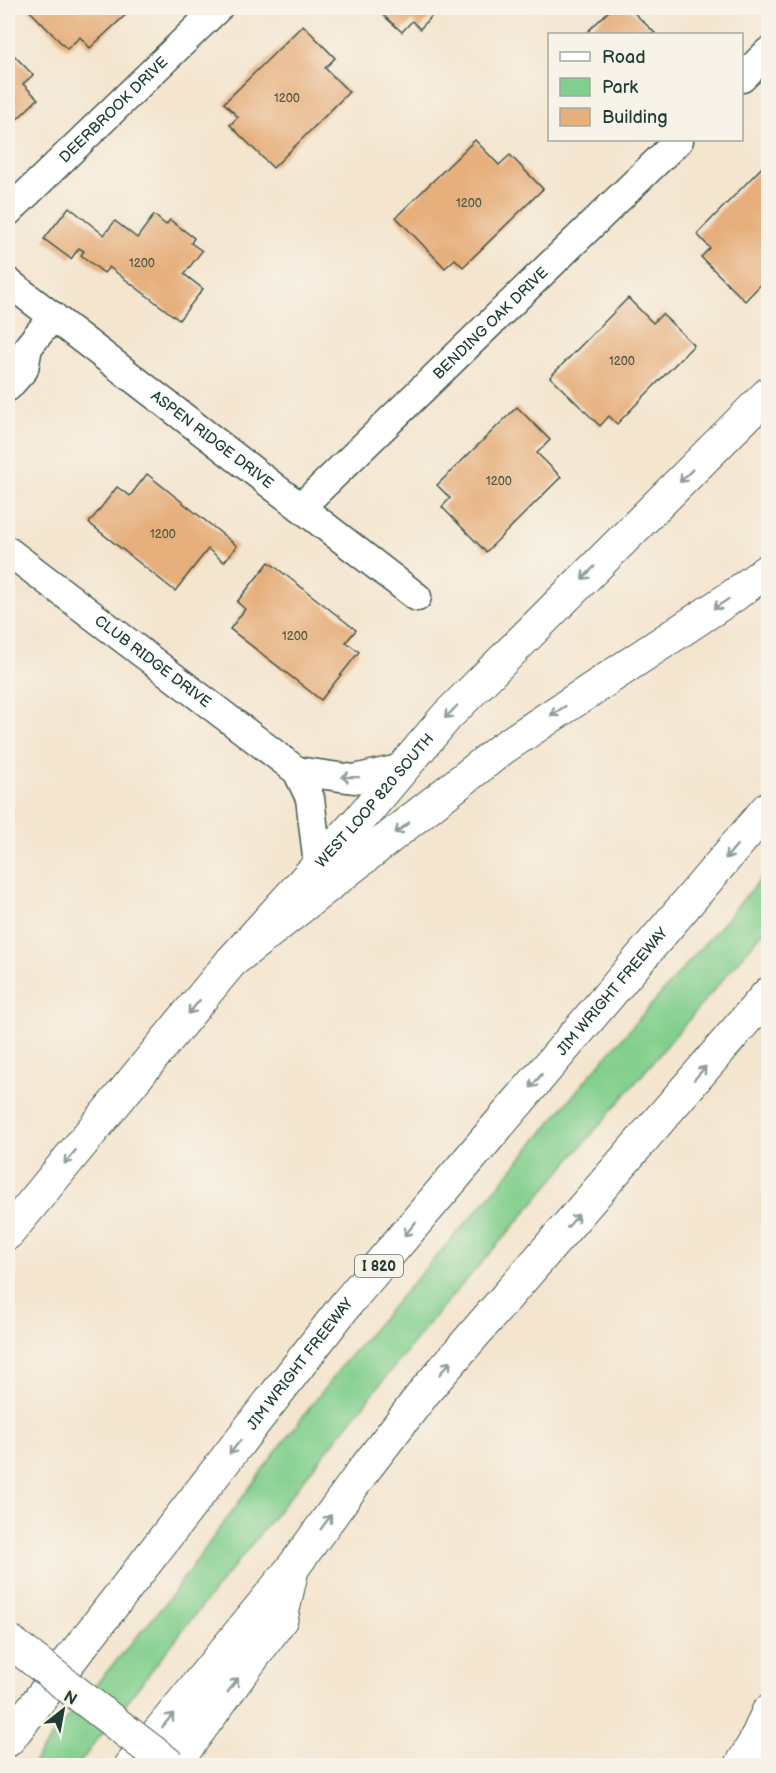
<svg xmlns="http://www.w3.org/2000/svg" width="776" height="1773" font-family="'Balsamiq Sans',sans-serif">
<style>
.green{fill:#82cf8d;stroke:#508660;stroke-width:1.5}
.building{fill:#e6af7c}
.lines{fill:none;stroke-linecap:round;stroke-linejoin:round}
.minor-casing{stroke:#3f564b;stroke-width:31}
.secondary-casing{stroke:#3f564b;stroke-width:35}
.motorway-casing{stroke:#3f564b;stroke-width:35}
.minor{stroke:#fff;stroke-width:28}
.secondary{stroke:#fff;stroke-width:33}
.motorway{stroke:#fff;stroke-width:33}
.tertiary-bridge-casing{stroke:#3f564b;stroke-width:35;stroke-linecap:butt}
.tertiary-bridge{stroke:#fff;stroke-width:33}
.oneway{stroke:#8f9e9a}
.labels{text-anchor:middle;stroke-width:4.5;stroke-linejoin:round;paint-order:stroke}
.number-label{font-size:12px;fill:#515a46}
.shield{fill:#f7f3e8;stroke:#60746a;stroke-width:1.5}
.shield-label{font-size:14px;font-weight:bold;fill:#1f3d34}
.street-label{font-size:15px;fill:#1f3d34;stroke:#f7f3e8}
</style>
<rect width="100%" height="100%" fill="#f7f3e8"/>
<filter id="ink" filterUnits="userSpaceOnUse"><feTurbulence type="fractalNoise" baseFrequency=".0167" numOctaves="2"/><feDisplacementMap in="SourceGraphic" scale="12" xChannelSelector="R" yChannelSelector="G"/><feConvolveMatrix kernelMatrix="1 2 1 2 8 2 1 2 1" color-interpolation-filters="sRGB"/></filter>
<filter id="wash" filterUnits="userSpaceOnUse"><feTurbulence type="fractalNoise" baseFrequency=".008" numOctaves="4" result="noise"/><feDisplacementMap in="SourceGraphic" scale="24" xChannelSelector="R" yChannelSelector="G"/><feGaussianBlur stdDeviation="1.35" result="paint"/><feColorMatrix in="noise" values="0 0 0 0 0 0 0 0 0 0 0 0 0 0 0 0 0 1.4 0 .05"/><feComposite in="paint" operator="in"/></filter>
<g filter="url(#wash)">
<rect width="100%" height="100%" fill="#f4e5cf"/>
<polygon class="green" points="768,871 768,926 519,1220 439,1311 189,1622 78,1765 31,1766 57,1730 164,1605 269,1461 344,1363 409,1287 490,1196 590,1075"/>
<g id="blocks">
<g class="building">
<polygon points="27,8 133,8 90,48 80,37 67,49"/>
<polygon points="375,8 439,8 420,29 412,21 402,32"/>
<polygon points="612,8 629,8 656,34 585,34"/>
<polygon points="303,25 335,58 325,68 349,92 273,168 230,125 238,117 224,103"/>
<polygon points="8,49 33,75 23,84 38,99 8,128"/>
<polygon points="475,140 499,165 510,155 543,189 463,267 455,259 445,268 396,217"/>
<polygon points="768,161 768,277 745,301 701,257 710,248 697,234"/>
<polygon points="69,207 104,235 115,221 137,238 154,215 166,225 170,220 194,238 191,243 202,251 184,274 203,289 179,320 109,267 104,273 81,255 84,251 79,248 71,259 44,239"/>
<polygon points="628,298 653,323 662,314 694,345 617,424 609,416 600,426 550,377"/>
<polygon points="517,407 550,440 537,453 561,477 486,552 442,507 450,498 437,485"/>
<polygon points="147,474 237,546 224,562 208,549 175,591 89,523 117,487 130,496"/>
<polygon points="269,562 356,630 346,642 359,652 321,700 230,629 245,609 237,602"/>
</g>
</g>
</g>
<g filter="url(#ink)">
<use href="#blocks" fill-opacity="0" stroke="#3f564b" stroke-width="1.5"/>
<g class="lines">
<g class="minor-casing">
<g id="minor">
<polyline points="742,78 768,52"/>
<path id="s1" d="M8 212 218 8"/>
<path id="s2" d="M8 282 417 597"/>
<polyline points="8,387 24,369 28,347 53,316"/>
<path id="s3" d="M301 507 679 140"/>
<path id="s4" d="M8 551 297 771 310 798 318 865"/>
<polyline points="297,771 354,779 403,768"/>
</g>
</g>
<g class="secondary-casing">
<g id="secondary">
<path id="s5" d="M8 1233 231 962 360 819 447 716 768 394"/>
<polyline points="741,1766 755,1742 768,1712"/>
</g>
</g>
<g class="motorway-casing">
<g id="motorway">
<polyline points="231,962 503,748 733,596 768,570"/>
<path id="s6" d="M8 1740 347 1303 768 808"/>
<polyline points="131,1766 291,1570 364,1470 426,1390 768,994"/>
<polyline points="173,1766 281,1619 291,1574"/>
</g>
</g>
<use href="#minor" class="minor"/>
<use href="#secondary" class="secondary"/>
<use href="#motorway" class="motorway"/>
<g class="tertiary-bridge-casing">
<polyline id="tertiary-bridge" points="8,1640 171,1766"/>
</g>
<use href="#tertiary-bridge" class="tertiary-bridge"/>
</g>
<defs><path id="oneway-shaft" d="M-6 0H5M1.5-3L5.5 0L1.5 3" fill="none" stroke-width="1.6" stroke-linecap="round" stroke-linejoin="round" transform="scale(1.5)"/></defs>
<g class="oneway">
<use href="#oneway-shaft" transform="translate(686 476) rotate(135)"/>
<use href="#oneway-shaft" transform="translate(588 573) rotate(135)"/>
<use href="#oneway-shaft" transform="translate(721 604) rotate(147)"/>
<use href="#oneway-shaft" transform="translate(558 711) rotate(147)"/>
<use href="#oneway-shaft" transform="translate(451 712) rotate(134)"/>
<use href="#oneway-shaft" transform="translate(350 777) rotate(-179)"/>
<use href="#oneway-shaft" transform="translate(402 828) rotate(142)"/>
<use href="#oneway-shaft" transform="translate(731 852) rotate(130)"/>
<use href="#oneway-shaft" transform="translate(194 1007) rotate(130)"/>
<use href="#oneway-shaft" transform="translate(700 1073) rotate(-49)"/>
<use href="#oneway-shaft" transform="translate(536 1081) rotate(130)"/>
<use href="#oneway-shaft" transform="translate(70 1157) rotate(130)"/>
<use href="#oneway-shaft" transform="translate(573 1221) rotate(-49)"/>
<use href="#oneway-shaft" transform="translate(410 1229) rotate(130)"/>
<use href="#oneway-shaft" transform="translate(445 1368) rotate(-49)"/>
<use href="#oneway-shaft" transform="translate(235 1447) rotate(128)"/>
<use href="#oneway-shaft" transform="translate(326 1522) rotate(-54)"/>
<use href="#oneway-shaft" transform="translate(233 1685) rotate(-54)"/>
<use href="#oneway-shaft" transform="translate(168 1720) rotate(-51)"/>
</g>
</g>
<g class="labels">
<g class="number-label">
<text x="287" y="102">1200</text>
<text x="469" y="207">1200</text>
<text x="142" y="267">1200</text>
<text x="622" y="365">1200</text>
<text x="499" y="485">1200</text>
<text x="163" y="538">1200</text>
<text x="295" y="640">1200</text>
</g>
<rect class="shield" x="355" y="1255" width="48" height="22" rx="4.5"/>
<g class="shield-label">
<text x="379" y="1271">I 820</text>
</g>
<g class="street-label">
<text dy="5" stroke="none"><textPath href="#s1" startOffset="147">DEERBROOK DRIVE</textPath></text>
<text dy="5" stroke="none"><textPath href="#s3" startOffset="264">BENDING OAK DRIVE</textPath></text>
<text dy="5" stroke="none"><textPath href="#s2" startOffset="258">ASPEN RIDGE DRIVE</textPath></text>
<text dy="5" stroke="none"><textPath href="#s4" startOffset="182">CLUB RIDGE DRIVE</textPath></text>
<text dy="5" stroke="none"><textPath href="#s5" startOffset="567">WEST LOOP 820 SOUTH</textPath></text>
<text dy="5" stroke="none"><textPath href="#s6" startOffset="962">JIM WRIGHT FREEWAY</textPath></text>
<text dy="5" stroke="none"><textPath href="#s6" startOffset="476">JIM WRIGHT FREEWAY</textPath></text>
</g>
</g>
<rect width="776" height="1773" fill="none" stroke="#f7f3e8" stroke-width="30"/>
<rect x="548" y="33" width="195" height="108" fill="#f7f3e8" stroke="#a1aaa0" stroke-width="1.5"/>
<rect x="560" y="52" width="30" height="9" fill="#ffffff" stroke="#a1aaa0" stroke-width="1.5"/>
<text x="602" y="63" font-size="18" fill="#1f3d34">Road</text>
<rect x="560" y="78" width="30" height="18" fill="#82cf8d" stroke="#a1aaa0" stroke-width="1.5"/>
<text x="602" y="93" font-size="18" fill="#1f3d34">Park</text>
<rect x="560" y="108" width="30" height="18" fill="#e6af7c" stroke="#a1aaa0" stroke-width="1.5"/>
<text x="602" y="123" font-size="18" fill="#1f3d34">Building</text>
<g transform="translate(63 1710) rotate(31)" stroke="#f7f3e8" stroke-width="4.5" paint-order="stroke">
<path d="M0-4.5L10 22L0 15L-10 22Z" fill="#1f3d34"/>
<text y="-9" font-size="16" font-weight="bold" text-anchor="middle" fill="#1f3d34">N</text>
</g>
</svg>
